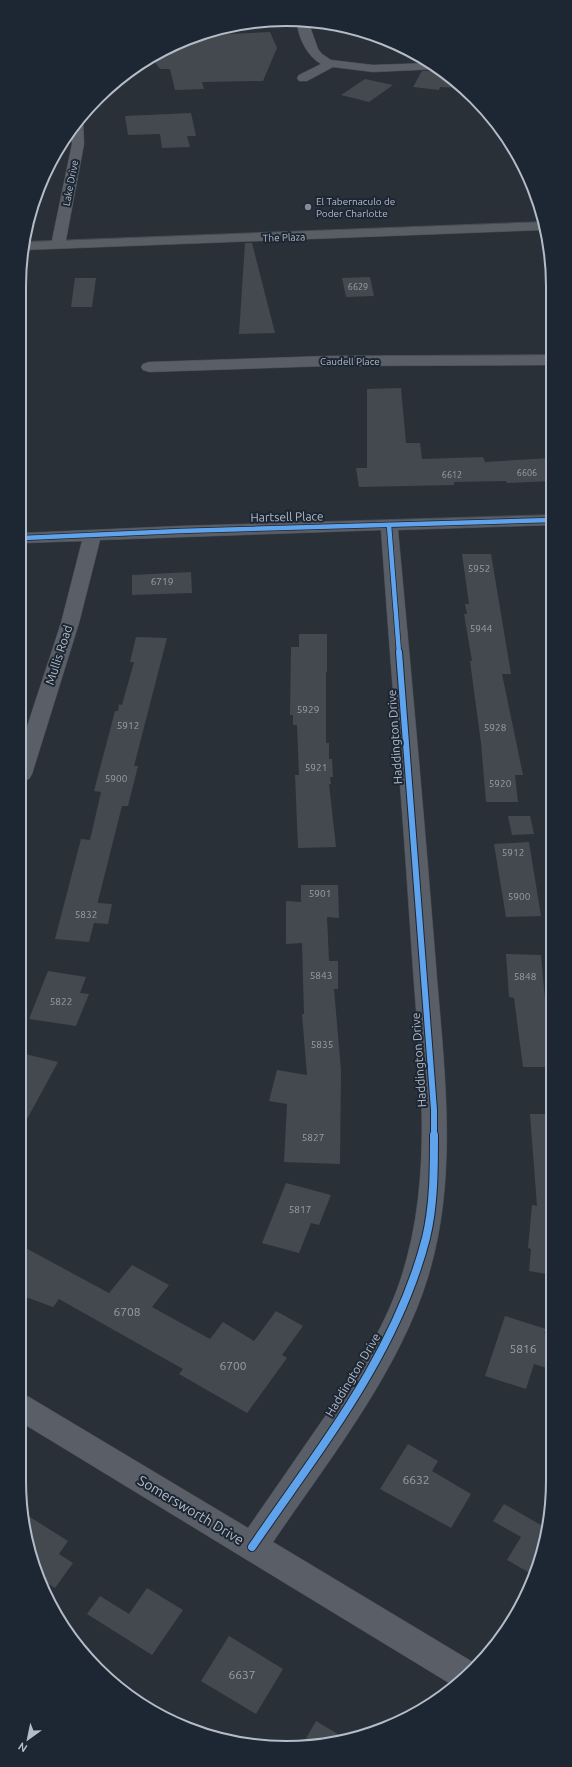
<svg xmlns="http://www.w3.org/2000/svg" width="572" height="1767" font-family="Ubuntu,sans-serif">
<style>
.building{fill:#444950}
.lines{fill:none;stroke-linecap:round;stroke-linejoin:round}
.minor-casing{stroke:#484c53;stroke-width:1}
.secondary-casing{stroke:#484c53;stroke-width:1}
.minor{fill:#5a5e66;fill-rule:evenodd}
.secondary{fill:#595d64;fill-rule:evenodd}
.cycleway-far2-casing{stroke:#1d2633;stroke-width:6}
.cycleway-far1-casing{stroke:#1d2633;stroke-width:8}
.cycleway-casing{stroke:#1d2633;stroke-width:10}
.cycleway-far2{stroke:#60a3ed;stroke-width:4.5}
.cycleway-far1{stroke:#60a3ed;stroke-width:6}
.cycleway{stroke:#60a3ed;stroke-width:8}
.poi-dot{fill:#848b96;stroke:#1d2633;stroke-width:1.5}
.labels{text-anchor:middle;stroke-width:4;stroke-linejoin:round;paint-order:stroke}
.far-number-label{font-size:9px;fill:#989fab}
.far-street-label{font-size:10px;fill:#b4bcc9;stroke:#1d2633}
.far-poi-label{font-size:10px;fill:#b4bcc9;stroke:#1d2633;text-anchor:start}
.number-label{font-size:10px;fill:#989fab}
.street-label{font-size:12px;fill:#b4bcc9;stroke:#1d2633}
.near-number-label{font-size:12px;fill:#989fab}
.near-street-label{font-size:14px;fill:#b4bcc9;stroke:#1d2633}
.rim{fill:none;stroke:#b4bcc9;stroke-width:2}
</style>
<rect width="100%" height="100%" fill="#2a3038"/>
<g class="building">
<polygon points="270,32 277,48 263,81 202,82 204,89 175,90 170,69 160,69 151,57 184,39 194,36"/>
<polygon points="439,70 463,88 440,87 439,90 413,87 422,71"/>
<polygon points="365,79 393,85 369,102 341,95"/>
<polygon points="191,113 196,136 187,136 190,147 162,148 160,134 128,135 125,116"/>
<polygon points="245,243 252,243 275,333 239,334"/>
<polygon points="370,277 374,296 346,297 342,278"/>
<polygon points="75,278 96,278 92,307 71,307"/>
<polygon points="401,388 406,443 420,443 422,459 483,457 485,462 551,458 551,481 507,483 506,481 454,482 454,485 359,487 356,468 367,468 367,389"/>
<polygon points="462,554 491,554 511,674 502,674 523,775 515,775 518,802 486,802 481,743 470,661 472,661 464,614 467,614 465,604 469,604"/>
<polygon points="191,572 192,593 132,595 132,575"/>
<polygon points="299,634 327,634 327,672 326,672 326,743 329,743 329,759 332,759 333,777 330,777 331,784 329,784 336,847 298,848 295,775 299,775 297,725 293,725 293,715 290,715 291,647 299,647"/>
<polygon points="136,637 167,638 134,766 138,766 128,806 122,806 98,901 98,903 112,904 108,924 94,923 89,942 55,939 81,839 90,840 101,792 94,791 115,711 118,711 119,704 122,705 134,662 130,662"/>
<polygon points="508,816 530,816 534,834 512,835"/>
<polygon points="529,842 541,916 506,917 494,844"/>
<polygon points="301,885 338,885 339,918 327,917 329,961 338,961 338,989 334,989 341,1070 340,1164 284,1162 287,1104 269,1101 277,1070 307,1075 302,1014 304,1014 302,943 286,944 286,901 301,902"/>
<polygon points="506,954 541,955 547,1022 552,1022 552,1067 523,1067 514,998 509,997"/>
<polygon points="48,971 86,977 80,993 89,994 76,1026 29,1019"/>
<polygon points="21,1053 58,1062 20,1132"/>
<polygon points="530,1114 552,1114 553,1275 529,1271 531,1249 528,1248 532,1205 537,1206"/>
<polygon points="286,1183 331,1195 319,1225 311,1223 299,1253 262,1243"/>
<polygon points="20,1245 109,1293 132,1265 169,1285 152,1307 210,1339 223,1322 254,1341 276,1311 303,1326 282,1355 287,1358 247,1413 179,1374 183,1369 59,1299 53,1307 20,1295"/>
<polygon points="505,1316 546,1329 544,1333 553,1335 553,1370 534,1364 526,1389 485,1376"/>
<polygon points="408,1444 438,1461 432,1471 471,1494 451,1528 380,1489"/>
<polygon points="504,1504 548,1529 535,1576 507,1560 521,1537 493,1521"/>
<polygon points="22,1512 68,1541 59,1554 73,1563 55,1588 37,1576 24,1533"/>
<polygon points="147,1588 183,1610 152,1655 87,1614 100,1596 129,1614"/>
<polygon points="229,1636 283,1669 256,1714 201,1681"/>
<polygon points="316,1721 348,1740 301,1747"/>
</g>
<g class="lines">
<g class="minor-casing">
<g id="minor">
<path d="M297 20 308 21 318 49 322 54 331 60 373 65 430 63 438 69 373 72 333 67 307 81H299L297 78 299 75 321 64C307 56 297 36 297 20Z"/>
<polygon points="79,119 83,122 84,144 65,245 63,248 53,248 51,245 72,144 71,129"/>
<polygon points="551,355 551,365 327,366 149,372 143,370 141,367 143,364 149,362 327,356"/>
<path d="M551 515V525L398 530C411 671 424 813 435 954 443 1061 460 1172 428 1277 399 1372 328 1461 273 1542L476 1664 454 1686 19 1421V1393L29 1397 248 1528C271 1495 294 1461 317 1428 350 1381 383 1333 401 1278 435 1174 419 1062 412 955 403 813 391 672 381 530L100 540 79 623 32 774 29 779 22 781V742L61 623 82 541 23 543V533L180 526Z"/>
</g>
</g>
<g class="secondary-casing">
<polygon id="secondary" points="542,222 543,230 24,250 24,242"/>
</g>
<use href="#minor" class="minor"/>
<use href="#secondary" class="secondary"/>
<g class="cycleway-far2-casing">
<g id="cycleway-far2">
<polyline points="389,525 399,653"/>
<polyline points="23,538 180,531 551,520"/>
</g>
</g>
<g class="cycleway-far1-casing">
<polyline id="cycleway-far1" points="399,652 434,1110 434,1136"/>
</g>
<g class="cycleway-casing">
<path id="cycleway" d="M252 1547C319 1449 396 1355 426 1238 434 1205 434 1169 434 1135"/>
</g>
<use href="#cycleway-far2" class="cycleway-far2"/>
<use href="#cycleway-far1" class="cycleway-far1"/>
<use href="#cycleway" class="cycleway"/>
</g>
<circle class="poi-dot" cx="308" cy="207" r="4"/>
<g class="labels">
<g class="far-number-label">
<text x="358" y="290">6629</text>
<text x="527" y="476">6606</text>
<text x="452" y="478">6612</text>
</g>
<g class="far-street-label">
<text transform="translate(70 183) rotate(-79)" y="4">Lake Drive</text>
<text transform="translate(284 237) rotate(-2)" y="4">The Plaza</text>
<text x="350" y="365">Caudell Place</text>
</g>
<g class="far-poi-label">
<text x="316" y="205">El Tabernaculo de<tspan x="316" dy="12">Poder Charlotte</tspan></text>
</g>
<g class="number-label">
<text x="479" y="572">5952</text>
<text x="162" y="585">6719</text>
<text x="481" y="632">5944</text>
<text x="308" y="713">5929</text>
<text x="128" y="729">5912</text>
<text x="495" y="731">5928</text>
<text x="316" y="771">5921</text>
<text x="116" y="782">5900</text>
<text x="500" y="787">5920</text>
<text x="513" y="856">5912</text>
<text x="320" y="897">5901</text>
<text x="519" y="900">5900</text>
<text x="86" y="918">5832</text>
<text x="321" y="979">5843</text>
<text x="525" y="980">5848</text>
<text x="61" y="1005">5822</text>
<text x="322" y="1048">5835</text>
<text x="313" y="1141">5827</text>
<text x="300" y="1213">5817</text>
</g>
<g class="street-label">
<text transform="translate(287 517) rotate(-1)" y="4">Hartsell Place</text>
<text transform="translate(59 655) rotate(-72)" y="4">Mullis Road</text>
<text transform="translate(395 737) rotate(-94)" y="4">Haddington Drive</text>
<text transform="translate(419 1060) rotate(-94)" y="4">Haddington Drive</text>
<text transform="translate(353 1375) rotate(-59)" y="4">Haddington Drive</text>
</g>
<g class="near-number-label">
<text x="127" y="1316">6708</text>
<text x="523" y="1353">5816</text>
<text x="233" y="1370">6700</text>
<text x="416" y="1484">6632</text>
<text x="242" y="1679">6637</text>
</g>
<g class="near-street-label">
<text transform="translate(191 1510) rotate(31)" y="5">Somersworth Drive</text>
</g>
</g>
<path d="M0 0H572V1767H0ZM286 26H286A260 260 0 0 1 546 286V1481A260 260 0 0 1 286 1741H286A260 260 0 0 1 26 1481V286A260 260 0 0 1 286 26Z" fill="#1d2633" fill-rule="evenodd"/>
<path class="rim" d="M286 26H286A260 260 0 0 1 546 286V1481A260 260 0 0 1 286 1741H286A260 260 0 0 1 26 1481V286A260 260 0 0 1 286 26Z"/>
<g transform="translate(28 1739) rotate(213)" stroke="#1d2633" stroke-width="3" paint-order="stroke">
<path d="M0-3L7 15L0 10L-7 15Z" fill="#b4bcc9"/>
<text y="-6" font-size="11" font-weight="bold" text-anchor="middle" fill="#b4bcc9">N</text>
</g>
</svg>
